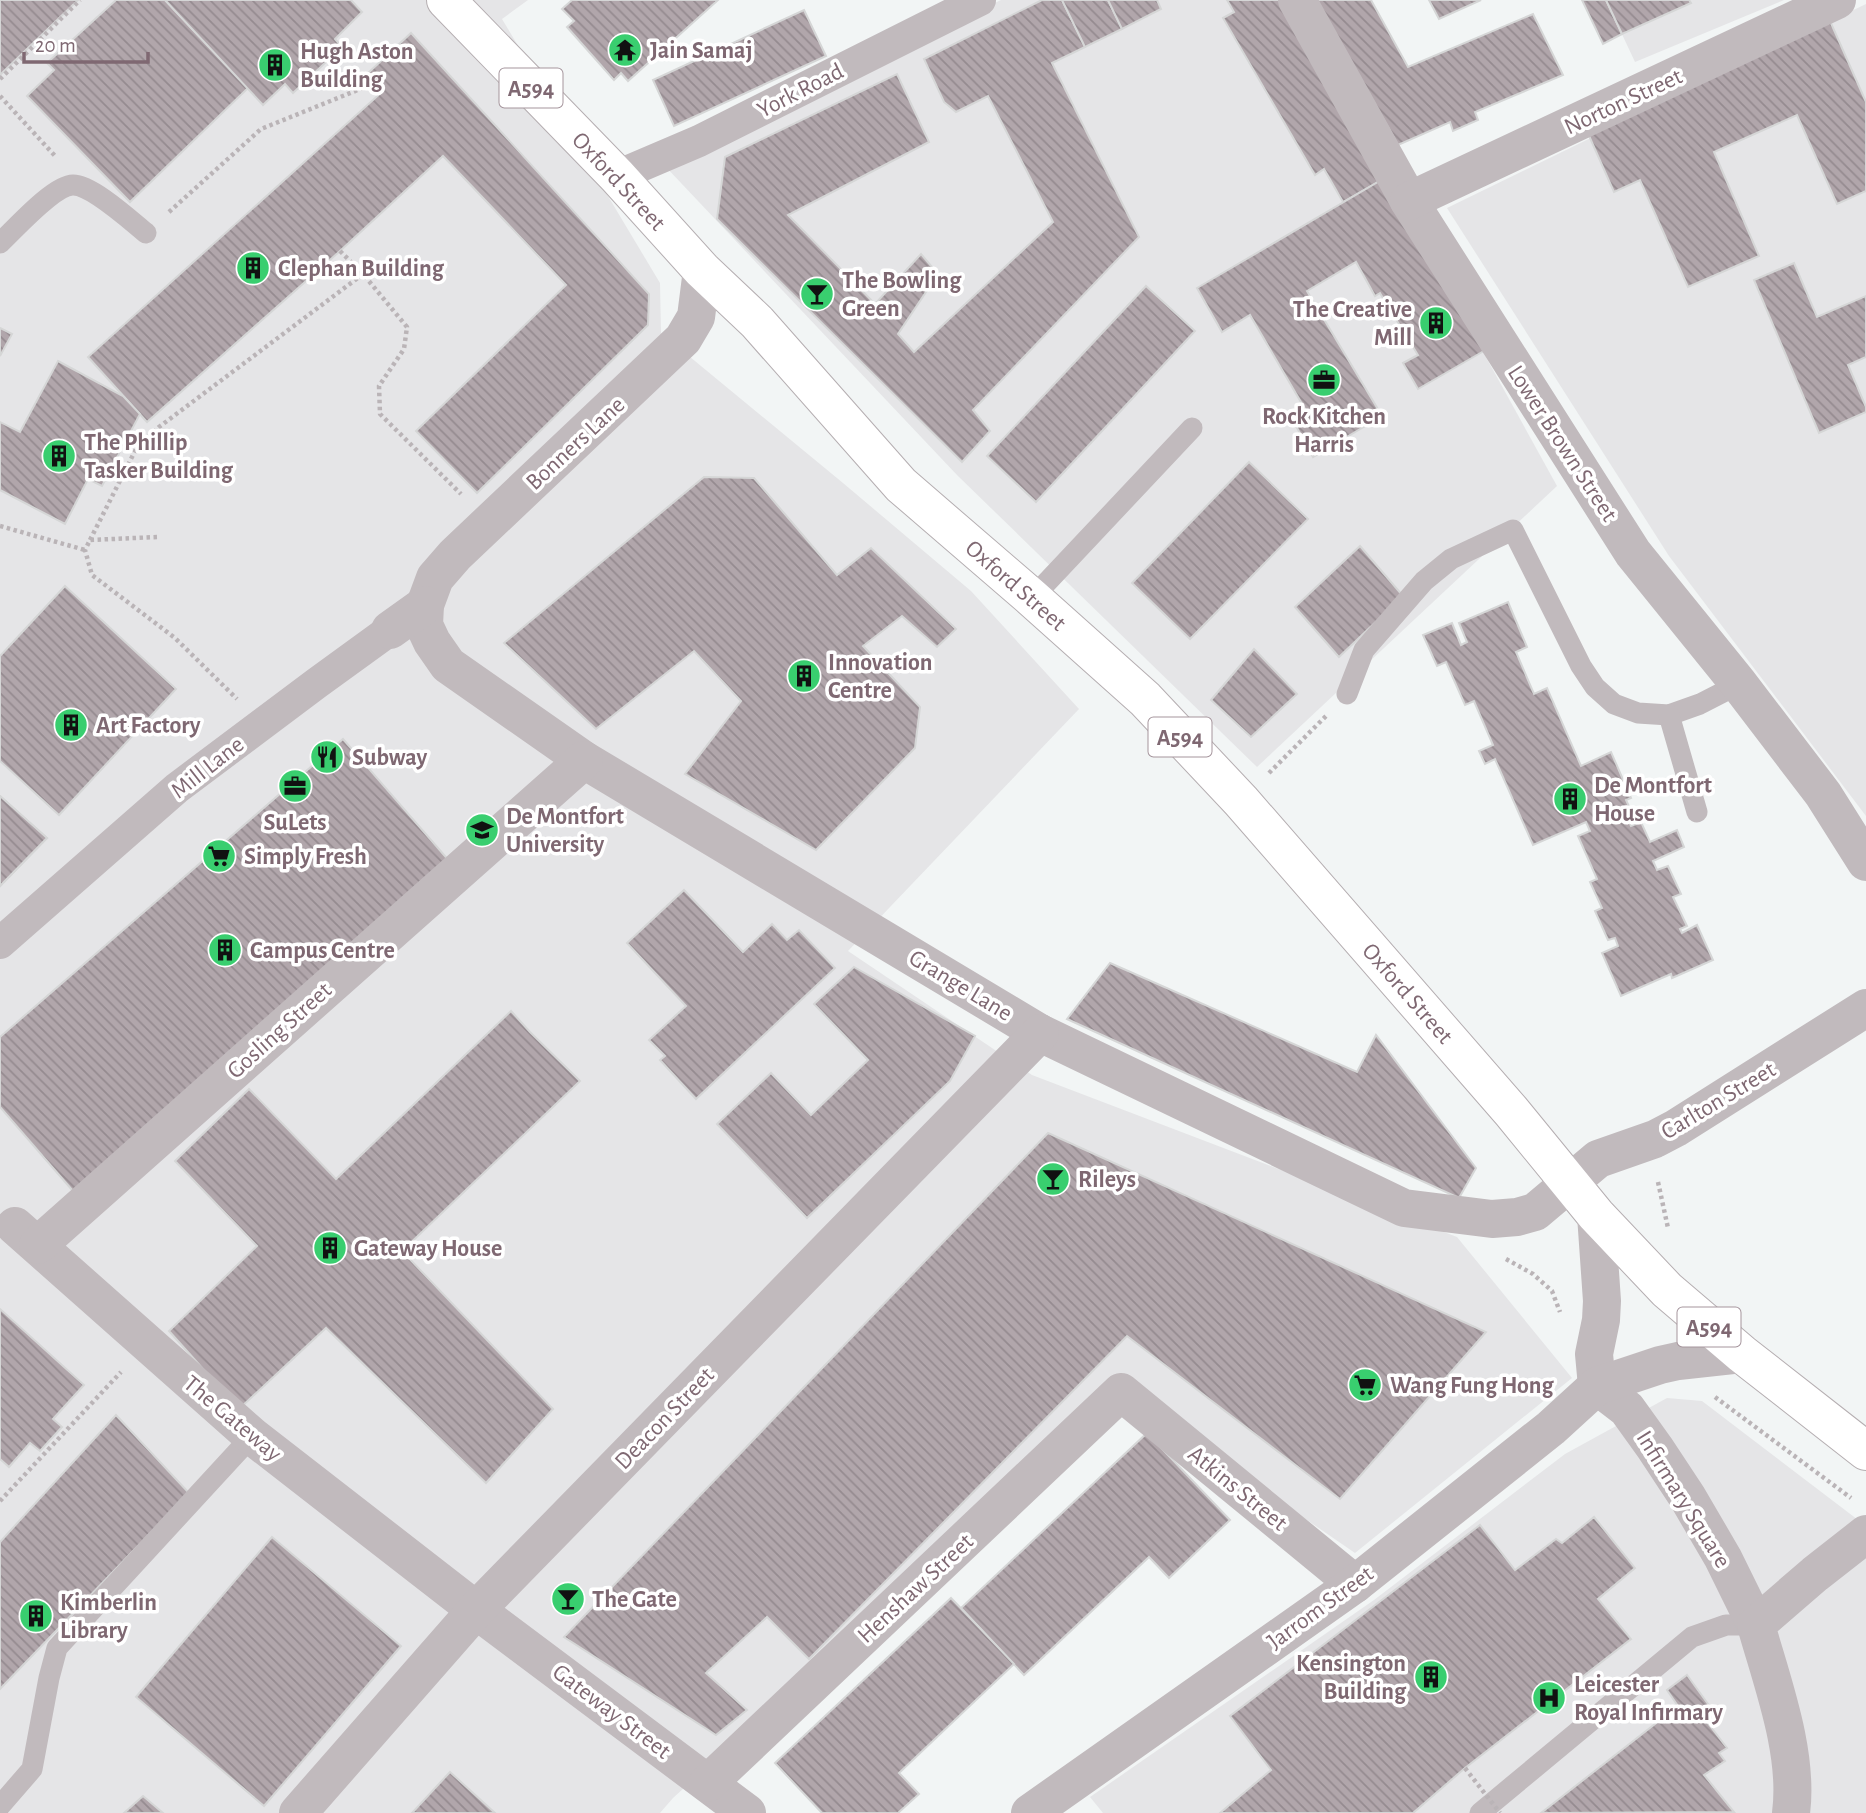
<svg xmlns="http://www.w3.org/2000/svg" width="1866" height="1813" font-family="'Alegreya Sans',sans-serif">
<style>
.built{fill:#e5e5e7}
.building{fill:url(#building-back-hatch);stroke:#d5d6d6;stroke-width:2}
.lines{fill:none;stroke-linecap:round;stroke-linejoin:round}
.primary-casing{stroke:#b5aeb1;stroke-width:40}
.path{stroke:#bab4b7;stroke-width:4.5;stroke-dasharray:3.5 3.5;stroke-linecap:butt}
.service{stroke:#c1babd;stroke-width:21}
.pedestrian{stroke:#c1babd;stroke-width:32}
.minor{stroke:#c1babd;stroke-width:38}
.primary{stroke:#fff;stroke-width:38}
.path-bridge{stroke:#bab4b7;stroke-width:4.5;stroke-dasharray:3.5 3.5;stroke-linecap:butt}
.labels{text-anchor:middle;stroke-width:7;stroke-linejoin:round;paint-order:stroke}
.shield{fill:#fff;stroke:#a5959c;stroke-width:2}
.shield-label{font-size:23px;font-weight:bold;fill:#7f6872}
.poi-label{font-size:24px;font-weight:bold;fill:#7f6872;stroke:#fff;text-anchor:start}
.street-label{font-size:24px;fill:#7f6872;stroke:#fff}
</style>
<defs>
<pattern id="building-back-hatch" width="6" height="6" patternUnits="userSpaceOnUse" patternTransform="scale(1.75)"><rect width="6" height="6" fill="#b1a6ab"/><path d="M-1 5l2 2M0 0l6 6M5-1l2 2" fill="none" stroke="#958b90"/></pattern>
</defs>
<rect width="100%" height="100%" fill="#f2f5f5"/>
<g class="built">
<polygon points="0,0 528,0 502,19 660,283 661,333 843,483 971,591 1079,709 848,951 1032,1075 1457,1237 1572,1378 1355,1553 1121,1392 673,1798 660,1813 0,1813"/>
<polygon points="1001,0 1289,0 1557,486 1257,767 957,475 664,165"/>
<polygon points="1606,0 1784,0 1635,62"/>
<polygon points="1866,4 1866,816 1669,556 1447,208"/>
<polygon points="1667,1398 1702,1401 1866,1526 1866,1813 1103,1813 1090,1797 1374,1600 1565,1454"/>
</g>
<g class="building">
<polygon points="0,0 78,0 0,75"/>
<polygon points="116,0 165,0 248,88 130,202 27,96 54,70 47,63"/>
<polygon points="165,0 351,0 362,12 335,39 342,47 293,93 285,84 263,105"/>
<polygon points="572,0 718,0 628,81 621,73 614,80 567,27 574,21 562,9"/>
<polygon points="1042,0 1062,0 1085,47 1052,63 1139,237 973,410 990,431 962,462 717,219 725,157 897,74 929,142 788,215 875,304 921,254 938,274 898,334 914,352 1053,222 988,96 956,112 944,102 924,59"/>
<polygon points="1062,0 1108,0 1122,29 1085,47"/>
<polygon points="1108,0 1157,0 1161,9 1122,29"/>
<polygon points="1227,0 1281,0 1383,179 1343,202 1324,169 1315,175 1223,18 1234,12"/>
<polygon points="1316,0 1371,0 1408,67 1533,14 1563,75 1475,112 1478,120 1453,131 1450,122 1398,145"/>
<polygon points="1429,0 1481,0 1439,19"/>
<polygon points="1582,0 1606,0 1622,34 1603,44"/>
<polygon points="1606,0 1689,0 1691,3 1622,34"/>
<polygon points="804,10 826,56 674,126 653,80"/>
<polygon points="1830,21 1866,102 1866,191 1837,204 1797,115 1714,152 1759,256 1688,287 1640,180 1614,192 1586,129"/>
<polygon points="411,33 649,294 648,325 477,493 416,431 566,285 443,156 340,251 147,422 88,357 383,91 367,74"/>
<polygon points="1383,179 1489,348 1418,389 1403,363 1418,355 1380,293 1375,296 1356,262 1307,291 1382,416 1313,457 1291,417 1305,409 1250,315 1222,332 1197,288"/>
<polygon points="1794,263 1817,317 1866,296 1866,357 1848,365 1866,407 1866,412 1819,433 1754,280"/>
<polygon points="1146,286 1195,331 1036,502 987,456"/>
<polygon points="0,328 12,334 0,356"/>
<polygon points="58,361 123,396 140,414 102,486 88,479 65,524 0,490 0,422 20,432"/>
<polygon points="1249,462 1308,519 1190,639 1132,583"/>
<polygon points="704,477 754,478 837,575 871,548 956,629 937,647 902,616 863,646 920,707 915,748 816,850 685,774 741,701 694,651 596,729 504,643"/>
<polygon points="1360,546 1403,596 1339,657 1295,607"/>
<polygon points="65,586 176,689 59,815 0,761 0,656"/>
<polygon points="1508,602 1527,647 1516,652 1534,694 1547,688 1581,766 1611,752 1631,798 1626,800 1633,815 1627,817 1631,826 1641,822 1650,842 1677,830 1684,847 1653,861 1657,870 1668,866 1681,894 1673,897 1687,926 1680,929 1682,933 1697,925 1713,960 1672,978 1671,974 1621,996 1602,953 1618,946 1615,938 1608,940 1595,911 1602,908 1590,882 1597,879 1578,836 1590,831 1586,822 1533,845 1495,759 1485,764 1479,751 1493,745 1474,701 1465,705 1446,662 1437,666 1423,635 1452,623 1461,645 1467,642 1459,623"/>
<polygon points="1254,649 1297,694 1251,737 1211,700"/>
<polygon points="343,739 451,863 73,1191 0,1107 0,1037"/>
<polygon points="0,796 47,838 0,886"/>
<polygon points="0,796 47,838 0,886"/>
<polygon points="684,890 743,952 772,924 787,940 799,930 835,968 696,1099 660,1060 665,1056 649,1040 686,1006 627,943"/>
<polygon points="1110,963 1357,1072 1376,1035 1476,1168 1459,1198 1067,1019"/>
<polygon points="854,967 975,1036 950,1081 807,1218 717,1124 771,1073 811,1115 868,1060 814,1004"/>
<polygon points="511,1011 530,1032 580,1081 402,1251 553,1409 486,1483 326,1328 239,1409 169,1331 257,1246 175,1161 249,1089 336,1179"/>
<polygon points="1048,1133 1486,1332 1340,1499 1127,1336 809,1659 767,1617 706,1673 747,1710 716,1735 564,1637"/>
<polygon points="0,1309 84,1385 53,1419 62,1427 40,1451 30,1443 9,1467 0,1459"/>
<polygon points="116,1415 189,1493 0,1689 0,1542"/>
<polygon points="1147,1433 1230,1520 1169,1578 1149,1557 1024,1675 961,1608"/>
<polygon points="1594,1517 1635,1568 1598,1599 1631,1639 1465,1768 1413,1813 1220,1813 1271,1770 1230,1716 1480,1525 1515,1570 1556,1539 1562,1543"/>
<polygon points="272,1537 401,1646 264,1806 136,1697"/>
<polygon points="951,1598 1014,1664 899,1773 919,1794 898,1813 822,1813 775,1763"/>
<polygon points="1687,1675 1716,1715 1707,1722 1727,1748 1719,1753 1725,1761 1704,1775 1734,1812 1541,1813 1678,1706 1667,1690"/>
<polygon points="450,1772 495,1813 412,1813"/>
<polygon points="143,1796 163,1813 124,1813"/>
</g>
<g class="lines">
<g class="primary-casing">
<polyline id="primary" points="446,0 617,176 702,270 757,322 901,485 1032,598 1145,699 1241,801 1511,1111 1596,1215 1667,1290 1742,1354 1866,1451"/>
</g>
<g class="path">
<polyline points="0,79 80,0"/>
<polyline points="0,96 56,157"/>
<polyline points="169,212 261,129 375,83"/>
<polyline points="340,251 363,274 407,327 404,349 379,386 380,414 461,494"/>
<polyline points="0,526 85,550"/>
<polyline points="157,537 90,540 85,550 92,575 175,638 237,699"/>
<polyline points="90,540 136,449 159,427 363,274"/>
<polyline points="1269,773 1327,715"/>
<polyline points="1658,1182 1668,1228"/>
<polyline points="1506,1259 1533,1274 1552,1291 1560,1312"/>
<polyline points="1715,1397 1851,1498"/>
<polyline points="0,1501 121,1372"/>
</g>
<g class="service">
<path d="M0 243C15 229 54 185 73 185 92 185 130 220 146 233"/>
<polyline points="1032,598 1192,428"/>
<polyline points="1347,694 1364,650 1424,581 1451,559 1513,530 1581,666 1595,687 1614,704 1638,713 1669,715 1700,704 1739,684"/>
<polyline points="1669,715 1697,812"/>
<polyline points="0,1806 32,1769 49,1678 57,1648 252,1436"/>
<polyline points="1480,1813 1692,1637 1726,1625 1756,1625"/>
</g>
<g class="pedestrian">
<polyline points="617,176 699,141 980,0"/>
<polyline points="0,943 177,788 317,683 390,630"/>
</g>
<g class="minor">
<polyline points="1297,0 1409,201 1633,553 1739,684 1823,794 1866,862"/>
<polyline points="1409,201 1837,0"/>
<polyline points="702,270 696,317 683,339 455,555 435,578 425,605 424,625 432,642 448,665 584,760 1040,1033 1404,1208 1492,1219 1517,1217 1535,1212 1598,1159 1655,1139 1676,1128 1866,1008"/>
<polyline points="390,630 425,605"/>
<polyline points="1596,1215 1602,1301 1601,1320 1594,1354 1597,1386"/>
<polyline points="15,1226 252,1436 476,1610 747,1813"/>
<polyline points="38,1245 584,760"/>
<polyline points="1597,1386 1627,1409 1655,1448 1688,1498 1723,1558 1756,1625"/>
<polyline points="708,1783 1121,1392 1355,1584"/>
<polyline points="298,1813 476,1610 1040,1033"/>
<polyline points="1030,1813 1355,1584 1551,1428 1597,1386 1660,1365 1678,1361 1742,1354"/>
<path d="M1791 1813C1799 1753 1772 1682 1756 1625L1815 1574 1866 1534"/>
</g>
<use href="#primary" class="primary"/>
<polyline class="path-bridge" points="1465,1768 1500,1813"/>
</g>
<defs>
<g id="temple-disc" transform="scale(1.75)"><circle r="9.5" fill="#39ce6f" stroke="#fff"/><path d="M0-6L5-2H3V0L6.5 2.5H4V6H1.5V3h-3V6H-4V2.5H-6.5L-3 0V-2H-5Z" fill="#111"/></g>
<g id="building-disc" transform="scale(1.75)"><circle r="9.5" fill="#39ce6f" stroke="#fff"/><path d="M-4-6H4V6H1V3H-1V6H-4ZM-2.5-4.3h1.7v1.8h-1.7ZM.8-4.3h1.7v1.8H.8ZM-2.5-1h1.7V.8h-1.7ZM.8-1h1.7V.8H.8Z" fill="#111"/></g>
<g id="bar-disc" transform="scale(1.75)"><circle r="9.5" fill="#39ce6f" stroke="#fff"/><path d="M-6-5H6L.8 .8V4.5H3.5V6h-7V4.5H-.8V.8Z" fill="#111"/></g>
<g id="office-disc" transform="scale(1.75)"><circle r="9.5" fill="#39ce6f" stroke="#fff"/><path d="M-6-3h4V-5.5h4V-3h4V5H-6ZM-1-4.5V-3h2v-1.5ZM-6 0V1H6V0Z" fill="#111"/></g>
<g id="restaurant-disc" transform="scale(1.75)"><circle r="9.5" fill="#39ce6f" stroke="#fff"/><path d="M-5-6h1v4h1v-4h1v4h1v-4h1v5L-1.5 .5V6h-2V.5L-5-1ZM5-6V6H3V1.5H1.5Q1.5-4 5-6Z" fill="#111"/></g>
<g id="university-disc" transform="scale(1.75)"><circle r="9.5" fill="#39ce6f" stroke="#fff"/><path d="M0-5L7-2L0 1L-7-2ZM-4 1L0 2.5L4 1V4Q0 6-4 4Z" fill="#111"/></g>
<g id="supermarket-disc" transform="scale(1.75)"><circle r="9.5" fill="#39ce6f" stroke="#fff"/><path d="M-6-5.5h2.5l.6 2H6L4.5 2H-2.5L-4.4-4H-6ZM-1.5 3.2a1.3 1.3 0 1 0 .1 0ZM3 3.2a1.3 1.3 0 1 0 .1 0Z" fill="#111"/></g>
<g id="hospital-disc" transform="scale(1.75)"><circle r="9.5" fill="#39ce6f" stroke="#fff"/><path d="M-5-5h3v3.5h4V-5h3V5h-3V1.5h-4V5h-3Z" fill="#111"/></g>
</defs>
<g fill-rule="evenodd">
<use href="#temple-disc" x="625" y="50"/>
<use href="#building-disc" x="275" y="65"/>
<use href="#building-disc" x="253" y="268"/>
<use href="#bar-disc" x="817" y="294"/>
<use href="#building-disc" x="1436" y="323"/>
<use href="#office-disc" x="1324" y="380"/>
<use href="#building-disc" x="59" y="456"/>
<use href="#building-disc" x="804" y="676"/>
<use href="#building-disc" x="71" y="725"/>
<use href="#restaurant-disc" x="327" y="757"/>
<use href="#office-disc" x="295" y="786"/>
<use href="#building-disc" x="1570" y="799"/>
<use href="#university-disc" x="482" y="830"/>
<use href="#supermarket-disc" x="219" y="856"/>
<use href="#building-disc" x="225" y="950"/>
<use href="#bar-disc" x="1053" y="1179"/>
<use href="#building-disc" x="330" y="1248"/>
<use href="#supermarket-disc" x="1365" y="1385"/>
<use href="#bar-disc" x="568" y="1599"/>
<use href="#building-disc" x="36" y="1616"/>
<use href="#building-disc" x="1431" y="1677"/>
<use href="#hospital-disc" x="1549" y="1698"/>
</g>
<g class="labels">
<g class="shield">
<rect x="499.5" y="68.5" width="63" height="39" rx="5"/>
<rect x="1148.5" y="717.5" width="63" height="39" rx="5"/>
<rect x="1677.5" y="1307.5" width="63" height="39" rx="5"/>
</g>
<g class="shield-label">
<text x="531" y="96">A594</text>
<text x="1180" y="745">A594</text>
<text x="1709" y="1335">A594</text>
</g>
<g class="poi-label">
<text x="650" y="58">Jain Samaj</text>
<text x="300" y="59">Hugh Aston<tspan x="300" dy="28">Building</tspan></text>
<text x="278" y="276">Clephan Building</text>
<text x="842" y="288">The Bowling<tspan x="842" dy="28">Green</tspan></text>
<text x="1412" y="317" text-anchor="end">The Creative<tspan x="1412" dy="28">Mill</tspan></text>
<text x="1324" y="424" text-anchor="middle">Rock Kitchen<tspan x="1324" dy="28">Harris</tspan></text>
<text x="84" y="450">The Phillip<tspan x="84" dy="28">Tasker Building</tspan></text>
<text x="828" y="670">Innovation<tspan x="828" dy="28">Centre</tspan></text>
<text x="96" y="733">Art Factory</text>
<text x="352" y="765">Subway</text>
<text x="1594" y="793">De Montfort<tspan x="1594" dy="28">House</tspan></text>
<text x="506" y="824">De Montfort<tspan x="506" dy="28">University</tspan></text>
<text x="295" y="830" text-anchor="middle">SuLets</text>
<text x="244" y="864">Simply Fresh</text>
<text x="250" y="958">Campus Centre</text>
<text x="1078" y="1187">Rileys</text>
<text x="354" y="1256">Gateway House</text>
<text x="1390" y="1393">Wang Fung Hong</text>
<text x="592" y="1607">The Gate</text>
<text x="60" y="1610">Kimberlin<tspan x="60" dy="28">Library</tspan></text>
<text x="1406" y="1671" text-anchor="end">Kensington<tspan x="1406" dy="28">Building</tspan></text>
<text x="1574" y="1692">Leicester<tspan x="1574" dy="28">Royal Infirmary</tspan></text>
</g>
<g class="street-label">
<text transform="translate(800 90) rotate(-27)" y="8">York Road</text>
<text transform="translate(1623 101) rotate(-25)" y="8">Norton Street</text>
<text transform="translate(619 181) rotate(47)" y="8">Oxford Street</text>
<text transform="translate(575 443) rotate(-43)" y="8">Bonners Lane</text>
<text transform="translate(1563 443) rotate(57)" y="8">Lower Brown Street</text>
<text transform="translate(1016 585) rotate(41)" y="8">Oxford Street</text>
<text transform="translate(207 767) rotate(-38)" y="8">Mill Lane</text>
<text transform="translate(961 985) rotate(31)" y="8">Grange Lane</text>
<text transform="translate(1408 993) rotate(49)" y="8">Oxford Street</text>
<text transform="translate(279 1030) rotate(-42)" y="8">Gosling Street</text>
<text transform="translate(1718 1100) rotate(-31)" y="8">Carlton Street</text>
<text transform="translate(233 1418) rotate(40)" y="8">The Gateway</text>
<text transform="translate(664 1418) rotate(-46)" y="8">Deacon Street</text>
<text transform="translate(1238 1488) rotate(39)" y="8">Atkins Street</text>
<text transform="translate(1684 1499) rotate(58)" y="8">Infirmary Square</text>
<text transform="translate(915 1588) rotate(-43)" y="8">Henshaw Street</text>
<text transform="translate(1320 1607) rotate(-36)" y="8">Jarrom Street</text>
<text transform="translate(612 1711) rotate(37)" y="8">Gateway Street</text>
</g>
</g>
<path d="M24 52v10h124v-10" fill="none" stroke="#7f6872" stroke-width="3.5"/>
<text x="35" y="52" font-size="21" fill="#7f6872" stroke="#ffffff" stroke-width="5" paint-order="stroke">20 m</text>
</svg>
